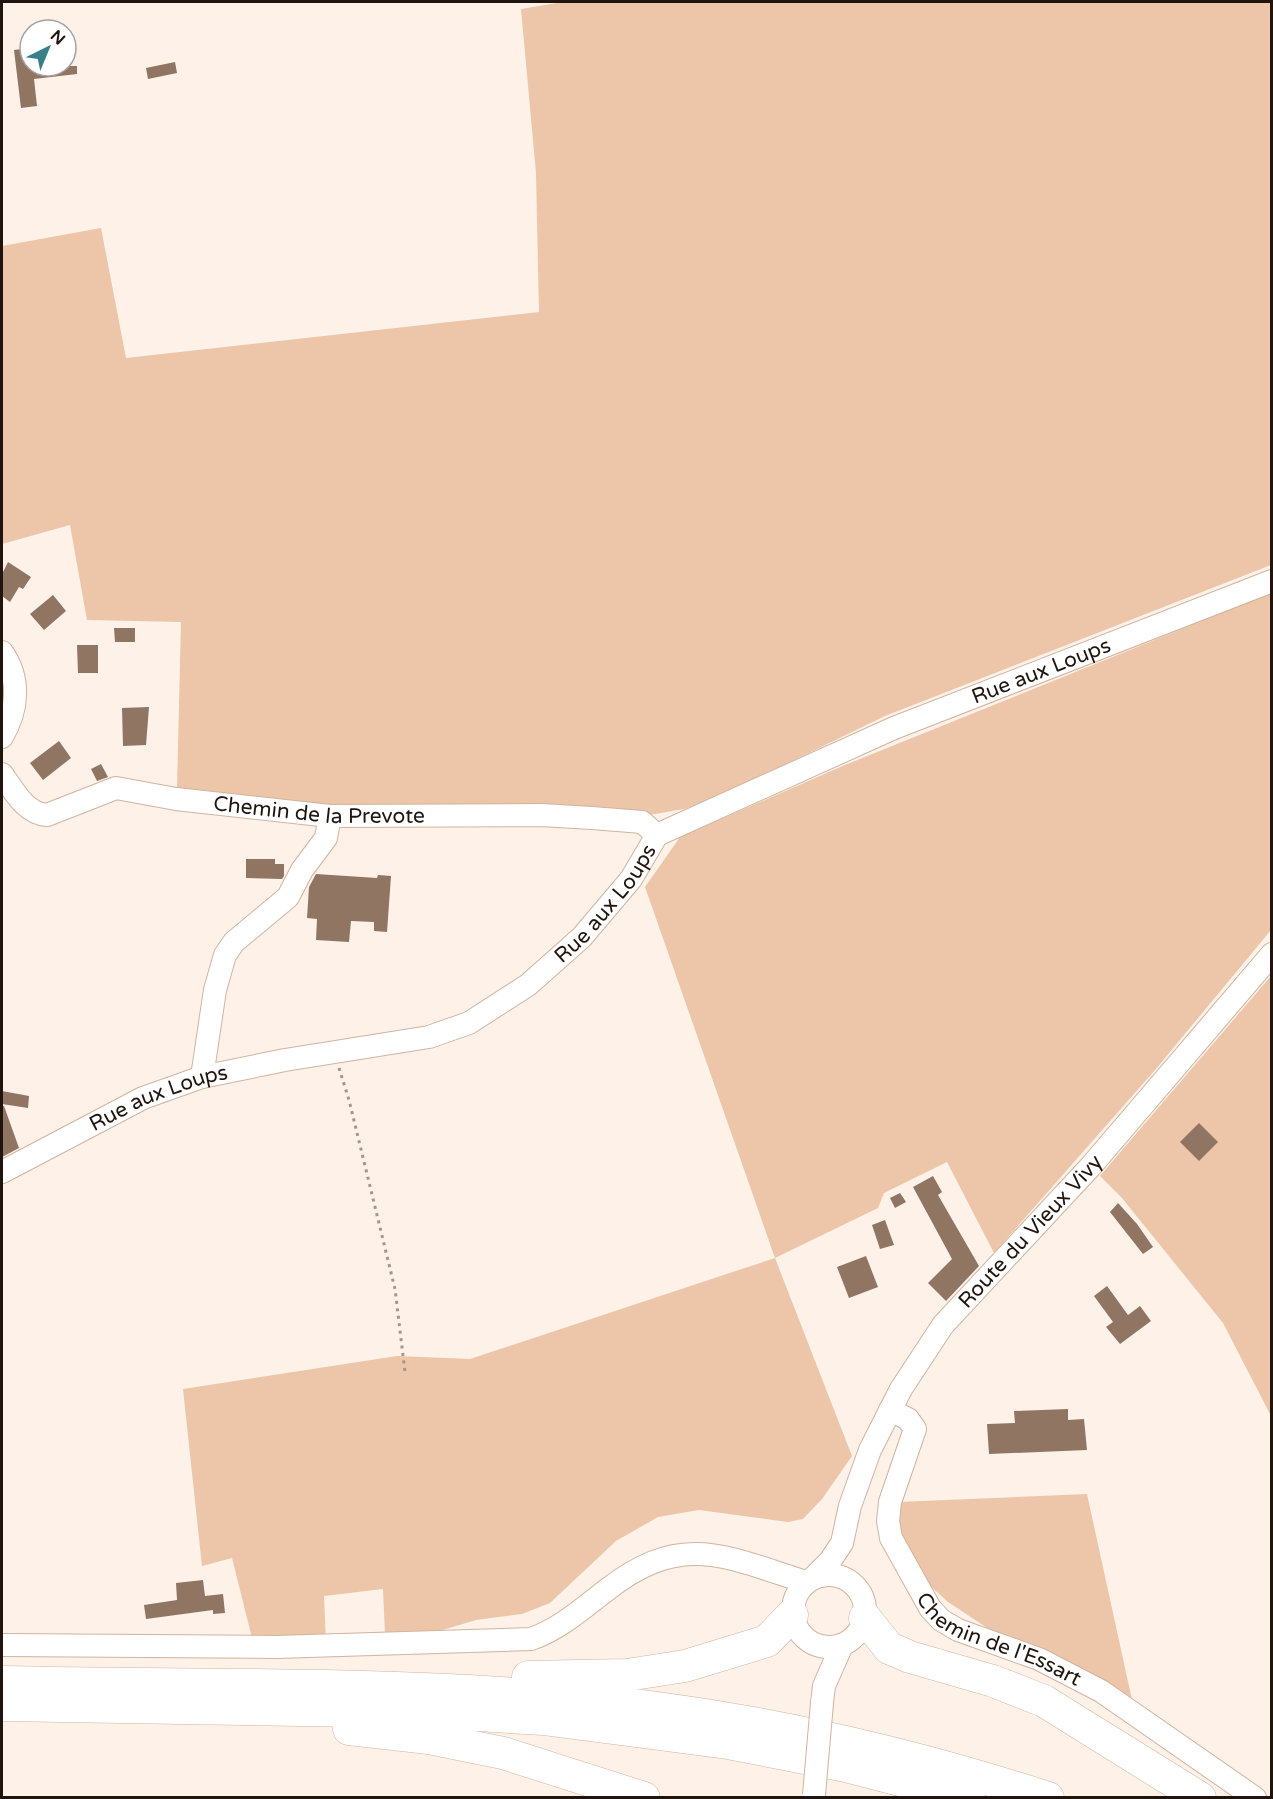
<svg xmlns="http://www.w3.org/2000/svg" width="1273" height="1799" font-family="'Varela Round',sans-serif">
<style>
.green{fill:#edc5a8}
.building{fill:#8f7562}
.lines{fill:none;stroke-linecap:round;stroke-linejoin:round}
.minor-casing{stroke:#d0b49f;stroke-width:24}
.highway-casing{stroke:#d0b49f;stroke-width:33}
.path{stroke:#a2978e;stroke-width:3;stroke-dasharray:3 4.5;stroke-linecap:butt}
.minor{stroke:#fff;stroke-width:22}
.highway{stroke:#fff;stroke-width:32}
.minor-bridge-casing{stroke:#d0b49f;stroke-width:24;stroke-linecap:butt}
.minor-bridge{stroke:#fff;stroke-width:22}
.labels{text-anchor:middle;stroke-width:6;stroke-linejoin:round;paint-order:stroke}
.street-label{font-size:21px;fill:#1f150e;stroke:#fff}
</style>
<rect width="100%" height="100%" fill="#fdf1e8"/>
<g class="green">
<polygon points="563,2 1271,2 1271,565 885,716 712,800 684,809 649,815 313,808 177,788 181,622 87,620 70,525 2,544 2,246 101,228 126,358 539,312 536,173 521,9"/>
<polygon points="1271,593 1271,930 1155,1070 994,1253 947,1162 884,1193 878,1208 775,1258 852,1456 822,1499 803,1519 788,1522 699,1510 658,1517 616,1541 550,1603 522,1614 476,1620 436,1632 385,1634 383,1589 324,1596 326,1643 252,1638 232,1558 202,1566 183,1389 397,1356 470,1359 775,1258 645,887 680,837 845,765"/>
<polygon points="1271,976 1271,1416 1223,1323 1122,1198 1100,1176"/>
<polygon points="1087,1494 1132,1700 998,1635 948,1602 928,1584 899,1530 899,1502"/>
</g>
<g class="building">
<polygon points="30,48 30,66 77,66 77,74 34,79 37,106 21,108 14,50"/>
<polygon points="175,62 177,73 148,79 146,68"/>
<polygon points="8,562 31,577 23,589 19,587 10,602 2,596 2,574"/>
<polygon points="53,595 66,611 44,630 30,614"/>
<polygon points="114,628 135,628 135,642 115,642"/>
<polygon points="77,645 98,645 98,673 78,673"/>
<polygon points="149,707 146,745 123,746 122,708"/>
<polygon points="59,741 71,758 43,780 30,763"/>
<polygon points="101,764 108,777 97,781 91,769"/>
<polygon points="246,859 275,859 275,864 284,864 284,876 282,879 246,878"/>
<polygon points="316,874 377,878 378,875 391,876 387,932 374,931 374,922 351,921 349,942 316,940 317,919 307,918 309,887"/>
<polygon points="2,1091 29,1096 28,1108 2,1104"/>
<polygon points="2,1106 4,1106 19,1148 2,1157"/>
<polygon points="1199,1123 1218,1142 1199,1161 1180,1142"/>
<polygon points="933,1176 942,1192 938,1195 979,1266 946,1301 928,1283 952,1259 913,1187"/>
<polygon points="900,1193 906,1202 895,1208 890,1198"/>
<polygon points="1118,1203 1137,1224 1153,1247 1143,1254 1110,1212"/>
<polygon points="885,1220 894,1245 880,1249 872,1225"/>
<polygon points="866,1256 878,1287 849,1298 837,1267"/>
<polygon points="1107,1286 1128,1315 1140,1306 1151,1321 1120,1344 1106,1327 1113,1322 1094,1296"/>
<polygon points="1068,1409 1068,1420 1084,1419 1087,1450 989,1454 987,1424 1015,1423 1014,1411"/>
<polygon points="203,1580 205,1596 223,1594 225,1613 213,1614 213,1610 146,1619 144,1605 177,1600 176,1583"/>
</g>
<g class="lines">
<g class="minor-casing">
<g id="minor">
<path d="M2 652C21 679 18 710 2 737"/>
<path id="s1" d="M2 774C14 791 25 813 47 815L116 788 176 799 330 816 541 815 592 818 642 822 657 835"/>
<polyline points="202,1077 215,990 225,955 234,942 288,897 302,870 326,838 330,816"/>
<path id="s2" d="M2 1172 143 1098 202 1077 285 1060 429 1037 469 1023 528 985 582 937 631 879 657 835 894 728 1272 581"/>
<path id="s3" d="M890 1410 908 1419 915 1429 890 1502 888 1521 891 1538 930 1608 941 1620 958 1630 1039 1659 1101 1691 1255 1798"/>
<circle cx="829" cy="1611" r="36"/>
<path id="s4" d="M813 1578 830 1561 842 1543 850 1506 870 1450 901 1389 943 1325 1091 1166 1272 954"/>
<path d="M2 1645 276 1647 531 1639C560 1629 583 1608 608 1589 683 1531 726 1557 806 1582"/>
<polyline points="822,1703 824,1686 842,1645"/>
</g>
</g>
<g class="highway-casing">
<g id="highway">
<polyline points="865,1618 889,1648 910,1657 993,1681 1044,1701 1200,1798"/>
<polyline points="528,1677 627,1675 685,1666 767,1641 792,1615"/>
<path d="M2 1682C182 1686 363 1682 543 1696 714 1709 885 1745 1048 1798"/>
<polyline points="2,1705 428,1712 543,1719 728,1743 846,1766 969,1798"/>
<polyline points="349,1729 429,1738 503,1753 644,1798"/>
</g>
</g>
<polyline class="path" points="339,1068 349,1100 395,1289 405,1372"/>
<use href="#minor" class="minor"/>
<use href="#highway" class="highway"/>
<g class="minor-bridge-casing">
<polyline id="minor-bridge" points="814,1795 822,1703"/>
</g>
<use href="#minor-bridge" class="minor-bridge"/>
</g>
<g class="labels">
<g class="street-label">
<text dy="7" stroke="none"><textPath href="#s2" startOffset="1182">Rue aux Loups</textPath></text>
<text dy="7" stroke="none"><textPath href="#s1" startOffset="342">Chemin de la Prevote</textPath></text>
<text dy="7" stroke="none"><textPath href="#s2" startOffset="678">Rue aux Loups</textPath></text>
<text dy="7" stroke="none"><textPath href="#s2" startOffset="174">Rue aux Loups</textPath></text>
<text dy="7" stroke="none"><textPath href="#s4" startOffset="416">Route du Vieux Vivy</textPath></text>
<text dy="7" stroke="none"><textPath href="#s3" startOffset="302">Chemin de l'Essart</textPath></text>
</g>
</g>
<rect width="1273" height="1799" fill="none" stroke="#1f150e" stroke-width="6"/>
<g transform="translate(48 48) rotate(43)"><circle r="28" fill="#ffffff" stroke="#a5a19f" stroke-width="1.5"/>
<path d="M0-4.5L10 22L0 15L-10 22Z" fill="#387f89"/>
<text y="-9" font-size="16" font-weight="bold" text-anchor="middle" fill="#1f150e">N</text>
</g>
</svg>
